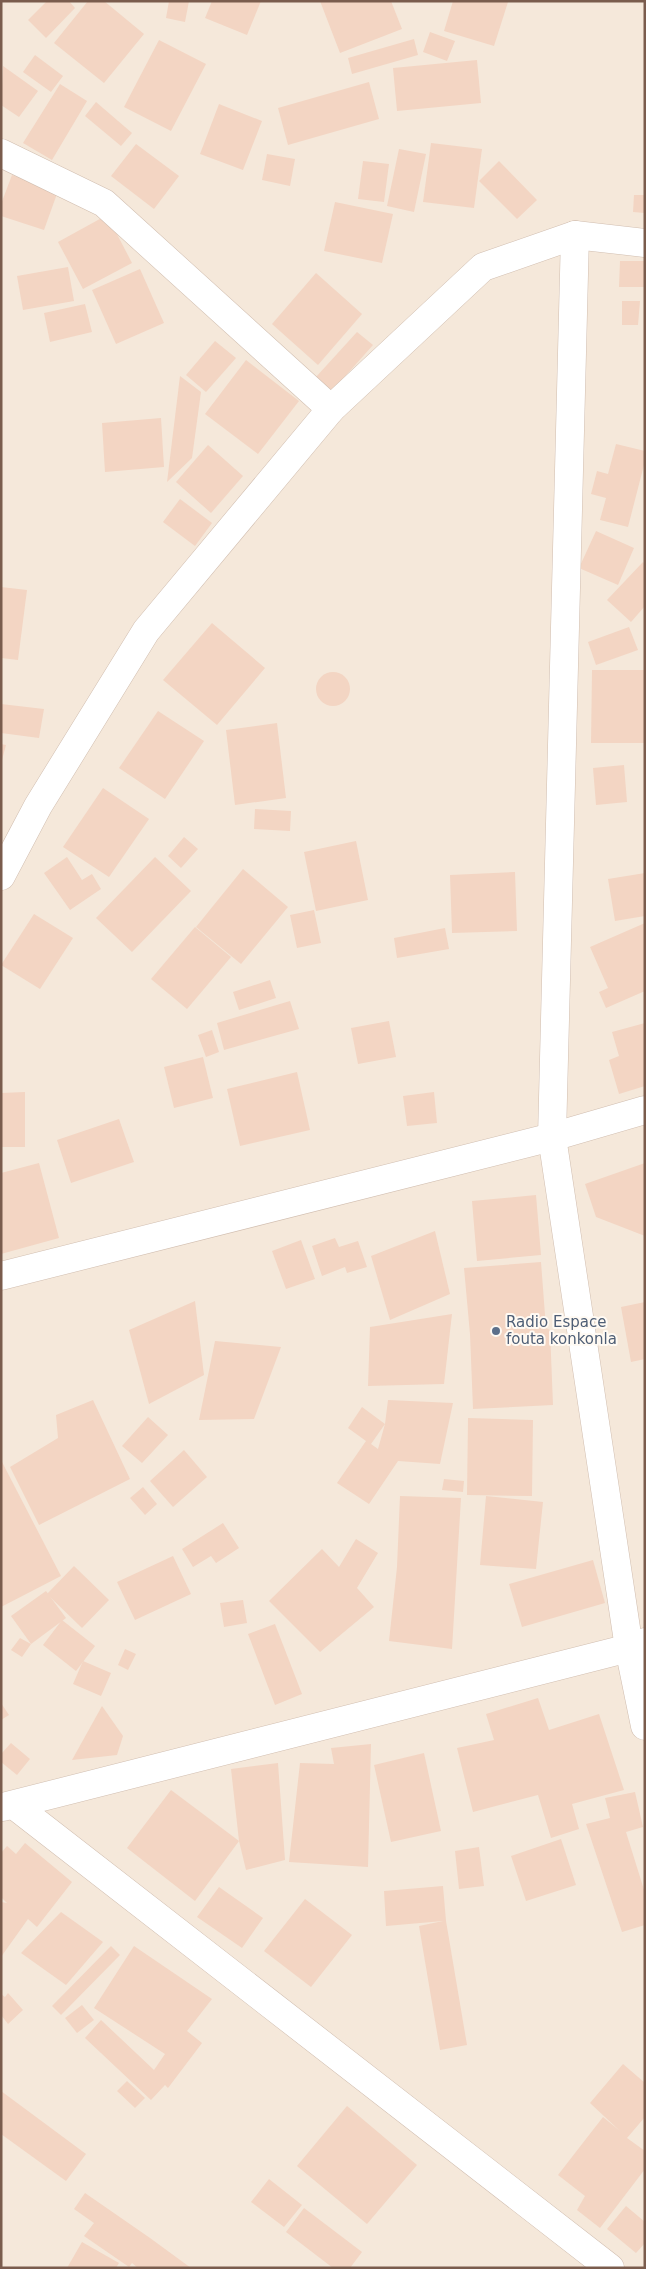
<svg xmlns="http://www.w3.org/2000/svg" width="646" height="2269" font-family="'DejaVu Sans',sans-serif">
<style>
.residential{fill:#f5e8da}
.building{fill:#f3d5c3;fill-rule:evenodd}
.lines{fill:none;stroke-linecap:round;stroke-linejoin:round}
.minor-casing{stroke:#d1beb0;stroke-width:29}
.minor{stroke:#fff;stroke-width:28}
.service-dot{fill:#5c6f8a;stroke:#fffaf3;stroke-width:2}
.labels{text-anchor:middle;stroke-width:4;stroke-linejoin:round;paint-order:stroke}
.service-label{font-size:15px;fill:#4e5e75;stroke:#fffaf3;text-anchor:start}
</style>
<rect width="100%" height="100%" fill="#fdf6ec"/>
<rect class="residential" x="1" y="1" width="644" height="2267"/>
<g class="building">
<polygon points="47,1 69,1 75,8 46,38 28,20"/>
<polygon points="88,1 104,1 144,34 104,83 54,43"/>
<polygon points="169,1 189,1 185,22 166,18"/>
<polygon points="212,1 261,1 247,35 205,18"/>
<polygon points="320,1 391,1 402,29 340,53"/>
<polygon points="453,1 508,2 494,46 444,31"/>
<polygon points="430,32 455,41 447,61 423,52"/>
<polygon points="414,39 418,55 352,74 348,58"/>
<polygon points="159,40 206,64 171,131 124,107"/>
<polygon points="35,55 63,76 51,92 23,72"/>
<polygon points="477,60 481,103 397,111 393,68"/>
<polygon points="3,66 38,91 19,117 1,105"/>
<polygon points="369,82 379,119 288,145 278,108"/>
<polygon points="60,84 87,101 52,160 23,143"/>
<polygon points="96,102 132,133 121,146 85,116"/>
<polygon points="219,104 262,121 243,170 200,154"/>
<polygon points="431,143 482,149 474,208 423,202"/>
<polygon points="136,144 179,176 154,209 111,176"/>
<polygon points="399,149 426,154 414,212 387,206"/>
<polygon points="267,154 295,159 290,186 262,180"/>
<polygon points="363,161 389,164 384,202 358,199"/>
<polygon points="499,161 537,200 517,219 479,181"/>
<polygon points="12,175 58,191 44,230 1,216 1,204"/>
<polygon points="634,195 645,195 645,213 633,212"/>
<polygon points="335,202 393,214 382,263 324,251"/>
<polygon points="107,215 132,263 83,289 58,242"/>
<polygon points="620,261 645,261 645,287 619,287"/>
<polygon points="68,267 74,301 23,310 17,276"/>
<polygon points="140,269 164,323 116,344 92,290"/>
<polygon points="316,273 362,314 318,365 272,324"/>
<polygon points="622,301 640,301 638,325 622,325"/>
<polygon points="85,304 92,332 50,342 44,313"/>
<polygon points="357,332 373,345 332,391 316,377"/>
<polygon points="215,341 236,358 206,392 186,375"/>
<polygon points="246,360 299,401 258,454 205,414"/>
<polygon points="180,376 201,392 192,458 167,482"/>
<polygon points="161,418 164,467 105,472 102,423"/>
<polygon points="616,444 645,451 645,461 628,527 600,520 606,498 591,494 597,471 608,474"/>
<polygon points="208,445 243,476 211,513 176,482"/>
<polygon points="180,499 212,523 195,546 163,522"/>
<polygon points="596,531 634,548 618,585 579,568"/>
<polygon points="643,562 645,564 645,606 631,622 607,600"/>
<polygon points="1,587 27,590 18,660 1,658"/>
<polygon points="212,623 265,668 217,725 163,680"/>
<polygon points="629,627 638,650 596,665 588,642"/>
<polygon points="592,670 645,670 645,743 591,743"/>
<circle cx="333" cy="689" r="17"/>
<polygon points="1,704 44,709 39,738 1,733"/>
<polygon points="158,711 204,741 165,799 119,768"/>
<polygon points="277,723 286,798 235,805 226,730"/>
<polygon points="1,744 6,745 2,760 1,760"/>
<polygon points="624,765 627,802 596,805 593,768"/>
<polygon points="103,788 149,819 109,877 63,847"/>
<polygon points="255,809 291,811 290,831 254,829"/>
<polygon points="184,837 198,849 181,868 168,856"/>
<polygon points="356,841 368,900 316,911 304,852"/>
<polygon points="67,857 82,880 92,874 101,889 70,910 44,873"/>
<polygon points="155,857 191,891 132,952 96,918"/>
<polygon points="243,869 288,907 241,964 196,927"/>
<polygon points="515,872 517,931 452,933 450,875"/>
<polygon points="645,873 645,916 615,921 608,879"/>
<polygon points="314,910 321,943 297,948 290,915"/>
<polygon points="34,914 73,938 40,989 1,965"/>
<polygon points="645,923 645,991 606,1008 599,992 608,988 590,947"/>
<polygon points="195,927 231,957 187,1009 151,979"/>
<polygon points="445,928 449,949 397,958 394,938"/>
<polygon points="270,980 276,998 239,1010 233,992"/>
<polygon points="290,1001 299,1029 224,1050 217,1023"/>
<polygon points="389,1021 396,1057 358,1064 351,1028"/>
<polygon points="645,1023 645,1086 619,1094 609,1060 619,1056 612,1032"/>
<polygon points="212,1030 219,1052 206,1057 198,1035"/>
<polygon points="203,1057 213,1098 174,1108 164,1067"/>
<polygon points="297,1072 310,1130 240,1146 227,1089"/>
<polygon points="25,1092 25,1147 1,1147 1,1093"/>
<polygon points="434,1092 437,1123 407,1126 403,1096"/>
<polygon points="119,1119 134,1162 71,1183 57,1140"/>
<polygon points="39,1163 59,1238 1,1254 1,1173"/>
<polygon points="645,1163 645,1236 596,1217 585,1184"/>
<polygon points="536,1195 541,1255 477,1261 472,1201"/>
<polygon points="435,1231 450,1294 390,1320 371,1256"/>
<polygon points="335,1238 339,1247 358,1241 367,1267 347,1273 345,1267 322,1276 312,1246"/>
<polygon points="301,1240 315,1279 286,1289 272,1251"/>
<polygon points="541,1262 546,1328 550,1330 553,1405 473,1409 470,1334 464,1268"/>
<polygon points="195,1301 204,1375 149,1404 129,1330"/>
<polygon points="645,1302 645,1359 631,1362 621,1307"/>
<polygon points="452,1314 444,1384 368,1386 370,1327"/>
<polygon points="215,1341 281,1347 254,1419 199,1420"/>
<polygon points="93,1400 130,1479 39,1525 10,1467 58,1438 56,1415"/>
<path d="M388 1400 453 1403 440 1464 398 1461 369 1504 337 1483 366 1441 348 1428 362 1407 385 1424ZM385 1424 378 1449 371 1444Z"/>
<polygon points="148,1417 168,1435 142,1463 122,1446"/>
<polygon points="468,1418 533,1420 532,1496 467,1495"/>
<polygon points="184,1450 207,1477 173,1507 150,1481"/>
<polygon points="1,1460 61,1576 1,1607"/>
<polygon points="444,1479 464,1481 463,1492 442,1490"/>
<polygon points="143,1487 157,1504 145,1515 130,1498"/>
<polygon points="400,1496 461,1498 452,1649 389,1641 397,1567"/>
<polygon points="486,1496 543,1502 536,1569 480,1565"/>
<polygon points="223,1523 239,1548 216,1563 211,1556 193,1567 182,1549"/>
<polygon points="356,1539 378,1553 357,1588 374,1607 320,1652 269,1601 322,1549 339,1567"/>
<polygon points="173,1556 191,1594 135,1620 117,1582"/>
<polygon points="593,1560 605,1603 522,1627 509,1584"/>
<polygon points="74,1566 109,1600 82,1628 47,1594"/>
<polygon points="46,1591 66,1618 31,1644 11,1616"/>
<polygon points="243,1600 247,1623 224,1627 220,1603"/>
<polygon points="62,1620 95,1646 76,1671 43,1645"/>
<polygon points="275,1624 302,1694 275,1705 248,1634"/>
<polygon points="20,1638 31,1644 22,1657 11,1650"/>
<polygon points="125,1649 136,1654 128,1670 118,1665"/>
<polygon points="83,1661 111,1673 101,1696 73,1684"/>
<polygon points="538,1698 549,1730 599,1714 624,1790 572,1804 579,1829 551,1838 538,1795 473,1812 457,1748 494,1740 486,1714"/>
<polygon points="1,1703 9,1715 1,1720"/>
<polygon points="102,1706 123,1736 117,1755 72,1760"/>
<polygon points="11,1743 30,1759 17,1775 1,1762 1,1754"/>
<polygon points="371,1744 368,1867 289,1862 300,1763 334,1764 331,1748"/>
<polygon points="424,1753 441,1831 391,1842 374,1765"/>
<polygon points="278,1763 285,1860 246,1870 239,1841 231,1769"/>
<polygon points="171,1790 239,1841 195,1901 127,1848"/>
<polygon points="635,1792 643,1827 626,1832 645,1893 645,1925 622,1932 586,1824 610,1818 605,1798"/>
<polygon points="561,1839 576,1885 526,1901 511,1856"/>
<polygon points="25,1843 72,1882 37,1927 28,1919 1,1957 1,1902 7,1903 1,1897 1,1853 7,1846 16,1854"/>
<polygon points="479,1847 484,1886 459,1889 455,1851"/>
<polygon points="443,1886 446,1921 467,2045 440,2050 419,1926 443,1921 386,1926 384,1891"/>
<polygon points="219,1887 263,1918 242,1948 197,1917"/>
<polygon points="305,1899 352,1935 311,1987 264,1951"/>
<polygon points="61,1912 103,1942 66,1985 21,1953"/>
<polygon points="111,1946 120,1955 61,2015 52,2006"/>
<polygon points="134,1946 212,1999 187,2031 202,2043 168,2088 165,2085 151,2100 85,2038 101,2020 154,2070 165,2054 94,2008"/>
<polygon points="8,1993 23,2010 8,2024 1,2015 1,1994 5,1997"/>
<polygon points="82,2005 94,2020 77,2033 65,2018"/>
<polygon points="623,2064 645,2083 645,2117 627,2138 645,2151 645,2169 600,2228 577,2210 585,2196 558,2175 603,2117 620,2131 590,2103"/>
<polygon points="127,2081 145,2098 135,2108 117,2091"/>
<polygon points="1,2091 86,2154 66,2181 1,2134"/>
<polygon points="347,2106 417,2165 367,2224 297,2166"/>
<polygon points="269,2179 302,2205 284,2227 251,2202"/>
<polygon points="85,2193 150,2238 191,2268 138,2268 132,2263 129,2267 84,2236 94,2223 74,2209"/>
<polygon points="626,2206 645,2222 645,2243 636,2253 607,2229"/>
<polygon points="304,2208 362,2252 350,2268 333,2268 286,2232"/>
<polygon points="82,2242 119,2263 116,2268 67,2268"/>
</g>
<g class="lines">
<g class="minor-casing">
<g id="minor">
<polyline points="1,153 104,203 331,409"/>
<polyline points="575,235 552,1137 629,1648 645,1726"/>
<polyline points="1,876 38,806 146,631 331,409 483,267 575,235 645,243"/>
<polyline points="1,1276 552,1137 645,1110"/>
<polyline points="14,1805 610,2268"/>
<polyline points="3,1807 629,1648 645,1642"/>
</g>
</g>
<use href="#minor" class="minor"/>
</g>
<circle class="service-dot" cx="496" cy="1331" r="5"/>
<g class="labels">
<g class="service-label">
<text x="506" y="1327">Radio Espace<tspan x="506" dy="17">fouta konkonla</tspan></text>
</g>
</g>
<rect width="646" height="2269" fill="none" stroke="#7a5c4d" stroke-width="5"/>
</svg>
